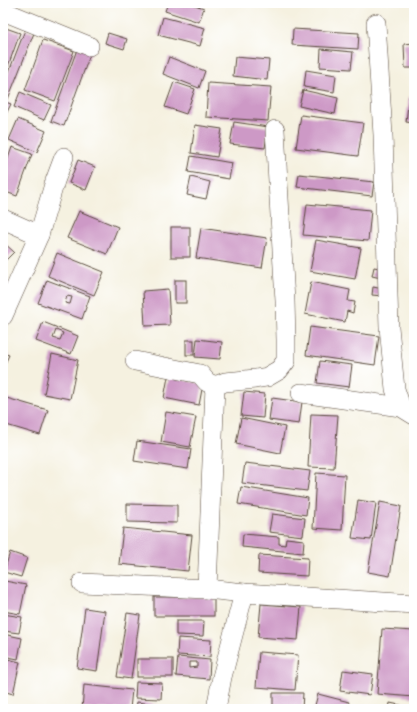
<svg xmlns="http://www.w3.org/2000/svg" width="417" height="712" font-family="'EB Garamond',serif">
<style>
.building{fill:#cd99c6;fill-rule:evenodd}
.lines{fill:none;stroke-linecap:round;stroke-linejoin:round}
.minor-casing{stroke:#57483b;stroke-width:20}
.minor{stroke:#fff;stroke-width:19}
</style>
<rect width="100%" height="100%" fill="#fff"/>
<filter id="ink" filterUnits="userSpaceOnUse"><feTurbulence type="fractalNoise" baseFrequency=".025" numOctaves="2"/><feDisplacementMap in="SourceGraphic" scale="8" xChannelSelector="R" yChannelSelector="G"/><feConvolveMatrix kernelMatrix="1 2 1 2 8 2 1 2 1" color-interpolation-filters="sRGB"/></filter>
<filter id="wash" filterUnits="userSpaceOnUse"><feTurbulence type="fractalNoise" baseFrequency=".012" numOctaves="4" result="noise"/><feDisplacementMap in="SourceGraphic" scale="16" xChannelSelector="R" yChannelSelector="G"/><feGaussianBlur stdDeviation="0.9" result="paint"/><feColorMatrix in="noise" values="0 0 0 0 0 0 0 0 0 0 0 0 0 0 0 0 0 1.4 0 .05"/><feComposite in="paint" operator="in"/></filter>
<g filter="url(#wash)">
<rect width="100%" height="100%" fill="#f5f1e0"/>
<g id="blocks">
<g class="building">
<polygon points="168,3 188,3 204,8 199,22 165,11"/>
<polygon points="163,17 205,28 200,46 158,35"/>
<polygon points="3,27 20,33 3,80"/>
<polygon points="293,29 359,33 358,49 292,45"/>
<polygon points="25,30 34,33 8,99 3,97 3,87"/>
<polygon points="108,33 127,39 124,49 105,43"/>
<polygon points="43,40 74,51 55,101 25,90"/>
<polygon points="414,43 414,68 405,68 404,44"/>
<polygon points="79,44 92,49 64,126 51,121"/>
<polygon points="321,49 353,52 351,69 320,67"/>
<polygon points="169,57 205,71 199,88 163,74"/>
<polygon points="235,57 269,60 267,80 233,76"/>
<polygon points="306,70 336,75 334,92 304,87"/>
<polygon points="174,82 195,89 186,114 165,107"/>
<polygon points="208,83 271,87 268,121 206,117"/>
<polygon points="303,90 338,98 335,114 299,106"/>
<polygon points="20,92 51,105 44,120 14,107"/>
<polygon points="409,97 414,98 414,123 406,122"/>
<polygon points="3,101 11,104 5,116 3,115"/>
<polygon points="301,115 363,123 358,156 296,148"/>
<polygon points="18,119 46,131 37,152 9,140"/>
<polygon points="234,122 268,127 265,148 230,144"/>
<polygon points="195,125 222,129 217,157 191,153"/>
<polygon points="12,147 32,154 17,196 3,191 3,173"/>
<polygon points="191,156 232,163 229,179 188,172"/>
<polygon points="78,160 95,167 86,190 69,183"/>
<polygon points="299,174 374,182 372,196 297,187"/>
<polygon points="191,177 210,182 206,199 187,195"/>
<polygon points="307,204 371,210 368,241 303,235"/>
<polygon points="79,211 118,227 107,254 67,238"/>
<rect x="171" y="227" width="19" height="30"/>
<polygon points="201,228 267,238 262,268 196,258"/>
<polygon points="316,240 361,248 355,279 310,271"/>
<polygon points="3,242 14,252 3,263"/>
<polygon points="57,253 104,272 94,295 48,276"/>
<polygon points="374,267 383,269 381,278 372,276"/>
<path d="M47 280 90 296 82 319 38 303ZM67 296 72 297 70 304 65 303Z"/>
<rect x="175" y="280" width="11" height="23"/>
<polygon points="311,282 350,290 348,301 355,302 353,313 347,311 345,322 305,314"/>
<polygon points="373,287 383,289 382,296 372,295"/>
<polygon points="168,289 170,325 145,326 143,291"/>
<path d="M43 322 78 336 71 354 36 341ZM56 330 63 333 60 340 53 338Z"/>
<polygon points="310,327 379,336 375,365 306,355"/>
<polygon points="197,339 222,342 220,359 195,357"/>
<rect x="186" y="340" width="8" height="15"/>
<polygon points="3,353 9,355 3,368"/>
<polygon points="52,354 78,360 70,399 44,394"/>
<polygon points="320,361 352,365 349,387 317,383"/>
<polygon points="168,377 203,384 199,405 164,398"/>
<polygon points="244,392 265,394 263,418 241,416"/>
<polygon points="3,397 48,410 40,435 3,424"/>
<polygon points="272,398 302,402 299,424 269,420"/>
<polygon points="166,412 196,417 190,447 161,442"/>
<polygon points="311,414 338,415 334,468 308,467"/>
<polygon points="241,418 285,427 280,453 236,444"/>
<polygon points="137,441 191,449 188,469 134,461"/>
<polygon points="245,463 310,471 307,491 242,483"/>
<polygon points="316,473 345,475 342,530 313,528"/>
<polygon points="241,487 308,498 306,515 238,504"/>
<polygon points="358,500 376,503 371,540 352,538"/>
<polygon points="380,502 401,506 390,576 368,572"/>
<polygon points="127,504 177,505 177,523 127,522"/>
<polygon points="272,514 305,518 303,536 269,532"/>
<polygon points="123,528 192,535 188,571 119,564"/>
<polygon points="243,534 279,537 279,544 285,545 286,538 304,540 303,553 242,547"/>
<polygon points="10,552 27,558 21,577 4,572"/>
<polygon points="259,555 308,558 307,576 258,573"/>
<polygon points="5,581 26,585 20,614 3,611 3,590"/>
<rect x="154" y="597" width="60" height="19"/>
<polygon points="261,604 301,607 298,640 258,637"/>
<polygon points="85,608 105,611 97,671 77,668"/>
<polygon points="127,613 140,615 131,679 117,677"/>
<polygon points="3,614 22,617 19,633 3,631"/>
<polygon points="176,621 204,621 203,636 176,635"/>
<polygon points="382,629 414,631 414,697 377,694"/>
<polygon points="3,634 22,638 18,659 3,656"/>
<polygon points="178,638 211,640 210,657 177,655"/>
<polygon points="259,652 298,655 295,690 256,687"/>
<path d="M178 657 210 660 209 679 176 676ZM189 662H197V667L189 668Z"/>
<polygon points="3,658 20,662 13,694 3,691"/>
<rect x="137" y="659" width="36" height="18"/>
<polygon points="343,670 373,674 370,695 340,691"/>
<polygon points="136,682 162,683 161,699 135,698"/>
<polygon points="84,685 132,690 130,709 82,709"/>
<polygon points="273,693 303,693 302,709 273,709"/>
<polygon points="318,694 349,702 347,709 314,709"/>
<polygon points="137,702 159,705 158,709 136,709"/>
<polygon points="390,703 414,708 414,709 389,709"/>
</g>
</g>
</g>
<g filter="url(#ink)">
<use href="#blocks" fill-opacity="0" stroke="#57483b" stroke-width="1"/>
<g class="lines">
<g class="minor-casing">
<g id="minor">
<polyline points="3,11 89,46"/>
<polyline points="376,23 383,135 389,327 395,389 401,407"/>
<polyline points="3,219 39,235"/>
<polyline points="3,316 39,235 55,181 64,157"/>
<polyline points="135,361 200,374 207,382 215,386"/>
<polyline points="215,386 225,382 236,381 255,379 267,377 279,370 286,361 286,340 285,301 275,130"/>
<polyline points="301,393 401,407 414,415"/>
<polyline points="82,583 207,589 244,593 414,604"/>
<polyline points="207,589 215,386"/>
<polyline points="216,709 222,677 244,593"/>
</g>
</g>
<use href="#minor" class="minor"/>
</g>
</g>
<rect width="417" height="712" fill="none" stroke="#fff" stroke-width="16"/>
</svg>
